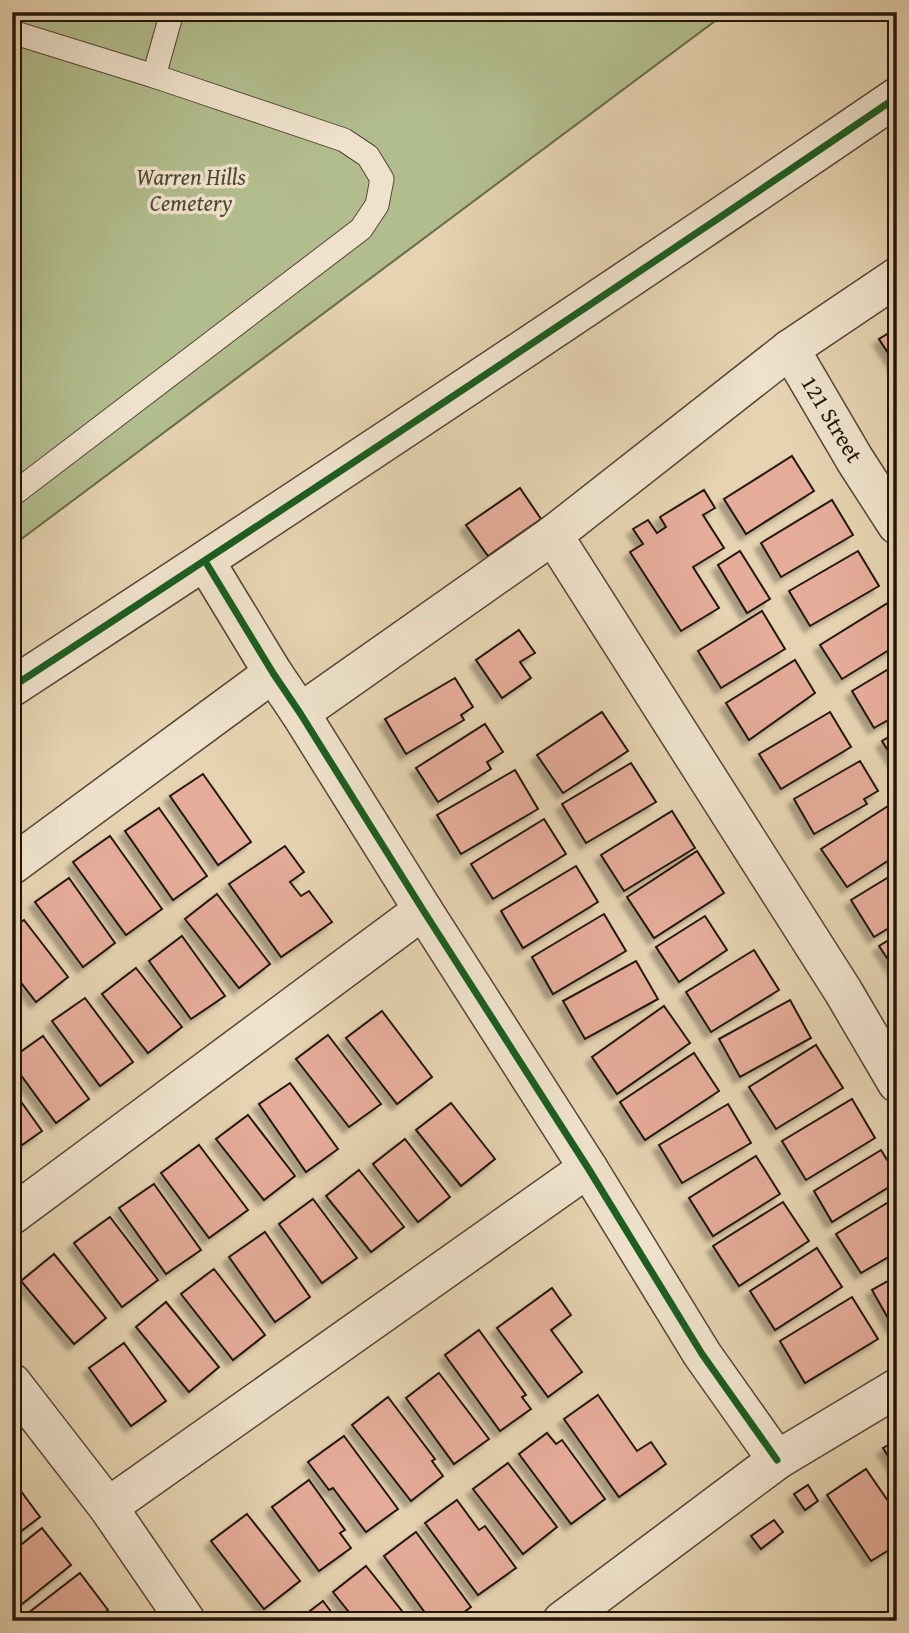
<svg xmlns="http://www.w3.org/2000/svg" width="909" height="1633" font-family="'Gentium Book Plus',serif">
<style>
.green{fill:#b2bd8e;stroke:#6a6a4d;stroke-width:2}
.building{fill:#e5ac99;stroke:#23160c;stroke-width:2;filter:url(#shadow)}
.lines{fill:none;stroke-linecap:round;stroke-linejoin:round}
.service-casing{stroke:#544535;stroke-width:25}
.minor-casing{stroke:#544535;stroke-width:41}
.tertiary-casing{stroke:#544535;stroke-width:41}
.service{stroke:#efe2cc;stroke-width:23}
.minor{stroke:#efe2cc;stroke-width:38}
.tertiary{stroke:#efe2cc;stroke-width:38}
.cycleway-casing{stroke:#efe2cc;stroke-width:11}
.cycleway{stroke:#1b5e20;stroke-width:7}
.labels{text-anchor:middle;stroke-width:7;stroke-linejoin:round;paint-order:stroke}
.park-label{font-size:23px;font-style:italic;fill:#4e4833;stroke:#efe2cc}
.street-label{font-size:23px;fill:#23160c;stroke:#efe2cc}
</style>
<defs>
<filter id="shadow"><feDropShadow dx="-6" dy="6" stdDeviation="2" flood-color="#0004"/></filter>
</defs>
<rect width="100%" height="100%" fill="#e6d3b1"/>
<filter id="stains"><feTurbulence type="fractalNoise" baseFrequency=".00286" numOctaves="4"/><feColorMatrix values="0 0 0 0 .2 0 0 0 0 .09 0 0 0 0 .02 0 0 0 .5 -.17"/></filter>
<radialGradient id="worn" r=".72"><stop offset=".6" stop-color="#630" stop-opacity="0"/><stop offset="1" stop-color="#630" stop-opacity=".3"/></radialGradient>
<polygon class="green" points="12,12 718,12 719,18 12,546"/>
<g class="building">
<polygon points="897,328 897,367 879,339"/>
<polygon points="792,456 814,491 746,534 724,499"/>
<polygon points="520,488 541,519 488,556 466,525"/>
<polygon points="704,490 715,508 703,515 724,548 693,567 719,608 681,631 630,552 643,544 633,529 648,520 657,533 666,527 660,517"/>
<polygon points="832,500 853,535 781,577 761,543"/>
<polygon points="740,551 770,599 747,613 718,565"/>
<polygon points="858,551 879,586 810,626 789,591"/>
<polygon points="891,601 897,611 897,645 842,679 820,645"/>
<polygon points="762,611 785,649 721,688 698,651"/>
<polygon points="519,630 535,653 520,662 531,678 502,698 476,660"/>
<polygon points="795,660 815,693 749,740 726,703"/>
<polygon points="897,664 897,715 874,728 852,691"/>
<polygon points="455,678 473,707 461,715 464,720 406,754 385,719"/>
<polygon points="602,712 628,751 563,793 537,755"/>
<polygon points="830,712 851,747 781,789 759,754"/>
<polygon points="485,724 503,752 487,762 491,769 438,802 416,768"/>
<polygon points="897,732 897,765 882,741"/>
<polygon points="860,761 878,791 864,799 867,804 814,834 794,799"/>
<polygon points="631,763 656,802 586,843 562,804"/>
<polygon points="515,770 538,809 461,854 437,815"/>
<polygon points="203,774 251,842 218,865 170,796"/>
<polygon points="888,806 897,819 897,855 847,887 821,849"/>
<polygon points="159,808 207,876 173,900 125,831"/>
<polygon points="672,811 695,848 624,891 601,855"/>
<polygon points="544,819 566,854 493,899 471,864"/>
<polygon points="110,836 162,909 126,935 73,862"/>
<polygon points="285,846 304,872 290,882 301,896 309,891 332,922 281,957 229,884"/>
<polygon points="697,851 724,893 654,938 627,897"/>
<polygon points="576,866 598,902 523,948 501,911"/>
<polygon points="897,872 897,923 874,937 851,900"/>
<polygon points="69,878 115,943 83,967 35,902"/>
<polygon points="217,894 270,964 239,988 185,919"/>
<polygon points="604,914 626,951 553,994 532,957"/>
<polygon points="705,916 727,950 679,982 656,947"/>
<polygon points="24,920 68,977 36,1002 12,971 12,928"/>
<polygon points="897,935 897,973 879,946"/>
<polygon points="182,936 225,996 191,1019 149,961"/>
<polygon points="754,950 779,990 711,1032 686,992"/>
<polygon points="636,961 658,999 585,1039 563,1001"/>
<polygon points="136,968 182,1027 148,1053 102,994"/>
<polygon points="85,998 133,1062 100,1086 52,1021"/>
<polygon points="790,1000 811,1038 740,1077 719,1039"/>
<polygon points="664,1006 690,1043 617,1094 592,1057"/>
<polygon points="382,1011 432,1077 397,1104 346,1038"/>
<polygon points="328,1035 381,1104 349,1127 296,1059"/>
<polygon points="43,1036 89,1099 56,1123 12,1063 12,1058"/>
<polygon points="816,1045 843,1088 776,1129 749,1087"/>
<polygon points="694,1053 719,1091 645,1140 620,1102"/>
<polygon points="290,1083 338,1149 306,1172 259,1104"/>
<polygon points="12,1089 42,1131 12,1152"/>
<polygon points="852,1099 875,1138 806,1180 782,1141"/>
<polygon points="451,1103 495,1159 461,1186 416,1130"/>
<polygon points="728,1104 751,1143 682,1183 659,1145"/>
<polygon points="248,1115 295,1176 264,1200 216,1139"/>
<polygon points="405,1139 450,1197 418,1222 373,1164"/>
<polygon points="199,1145 248,1210 209,1238 161,1173"/>
<polygon points="881,1150 897,1176 897,1182 832,1222 814,1191"/>
<polygon points="756,1156 780,1194 713,1236 689,1198"/>
<polygon points="359,1170 404,1227 371,1252 326,1196"/>
<polygon points="154,1184 201,1250 166,1274 119,1208"/>
<polygon points="897,1197 897,1252 861,1273 836,1234"/>
<polygon points="313,1199 357,1258 322,1283 279,1224"/>
<polygon points="783,1202 809,1241 739,1286 713,1246"/>
<polygon points="110,1217 158,1280 122,1307 74,1243"/>
<polygon points="265,1232 310,1297 275,1322 229,1257"/>
<polygon points="817,1248 842,1287 775,1330 750,1291"/>
<polygon points="54,1254 106,1318 74,1344 21,1281"/>
<polygon points="214,1269 265,1335 233,1360 181,1294"/>
<polygon points="897,1276 897,1324 893,1327 872,1290"/>
<polygon points="552,1288 571,1315 551,1330 582,1372 548,1397 497,1328"/>
<polygon points="852,1297 878,1339 805,1383 780,1341"/>
<polygon points="166,1302 219,1367 189,1392 136,1327"/>
<polygon points="479,1330 526,1395 522,1397 531,1409 500,1431 445,1355"/>
<polygon points="124,1343 166,1401 131,1426 89,1368"/>
<polygon points="439,1373 489,1439 454,1464 406,1398"/>
<polygon points="598,1395 637,1451 651,1442 666,1464 619,1497 564,1419"/>
<polygon points="388,1397 435,1459 432,1461 443,1476 411,1501 352,1425"/>
<polygon points="547,1433 556,1444 562,1440 605,1499 571,1524 519,1454"/>
<polygon points="344,1436 398,1509 366,1532 333,1488 329,1490 308,1462"/>
<polygon points="897,1440 897,1470 883,1448"/>
<polygon points="508,1463 557,1527 523,1554 473,1489"/>
<polygon points="866,1469 897,1514 897,1545 871,1561 827,1495"/>
<polygon points="12,1479 40,1517 12,1538"/>
<polygon points="309,1480 345,1530 340,1533 351,1548 319,1571 272,1507"/>
<polygon points="808,1485 818,1501 805,1510 794,1494"/>
<polygon points="457,1500 479,1530 485,1526 516,1568 478,1595 425,1523"/>
<polygon points="247,1514 300,1581 264,1609 211,1541"/>
<polygon points="774,1520 783,1532 761,1549 751,1536"/>
<polygon points="42,1528 71,1565 12,1612 12,1552"/>
<polygon points="416,1532 471,1607 452,1621 431,1621 384,1556"/>
<polygon points="366,1566 410,1621 356,1621 333,1592"/>
<polygon points="80,1573 108,1610 94,1621 20,1621 19,1620"/>
<polygon points="323,1601 338,1621 297,1621"/>
</g>
<g class="lines">
<g class="service-casing">
<g id="service">
<polyline points="12,32 154,76 344,140 368,156 382,179 377,205 361,229 12,495"/>
<polyline points="154,76 172,12"/>
</g>
</g>
<g class="minor-casing">
<g id="minor">
<polyline points="790,349 855,460 897,525"/>
<polyline points="553,535 843,991 897,1083"/>
<polyline points="205,561 273,673 300,713 423,910 588,1168 702,1354 777,1460"/>
<polyline points="300,713 553,535 790,349 897,277"/>
<polyline points="12,865 273,673"/>
<polyline points="12,1215 423,910"/>
<polyline points="12,1383 108,1507 186,1621"/>
<polyline points="108,1507 588,1168"/>
<polyline points="562,1621 777,1460 897,1388"/>
</g>
</g>
<g class="tertiary-casing">
<path id="tertiary" d="M12 687C309 493 604 297 897 97"/>
</g>
<use href="#service" class="service"/>
<use href="#minor" class="minor"/>
<use href="#tertiary" class="tertiary"/>
<g class="cycleway-casing">
<g id="cycleway">
<polyline points="205,561 273,673 300,713 423,910 588,1168 702,1354 777,1460"/>
<path d="M12 687C309 493 604 297 897 97"/>
</g>
</g>
<use href="#cycleway" class="cycleway"/>
</g>
<g class="labels">
<g class="park-label">
<text x="191" y="185">Warren Hills<tspan x="191" dy="26">Cemetery</tspan></text>
</g>
<g class="street-label">
<text transform="translate(832 419) rotate(59)" y="8">121 Street</text>
</g>
</g>
<rect width="909" height="1633" fill="none" stroke="#e6d3b1" stroke-width="42"/>
<rect x="14" y="14" width="881" height="1605" fill="none" stroke="#23160c" stroke-width="3.5"/>
<rect x="21" y="21" width="867" height="1591" fill="none" stroke="#23160c" stroke-width="2"/>
<rect width="100%" height="100%" filter="url(#stains)"/>
<rect width="100%" height="100%" fill="url(#worn)"/>
</svg>
